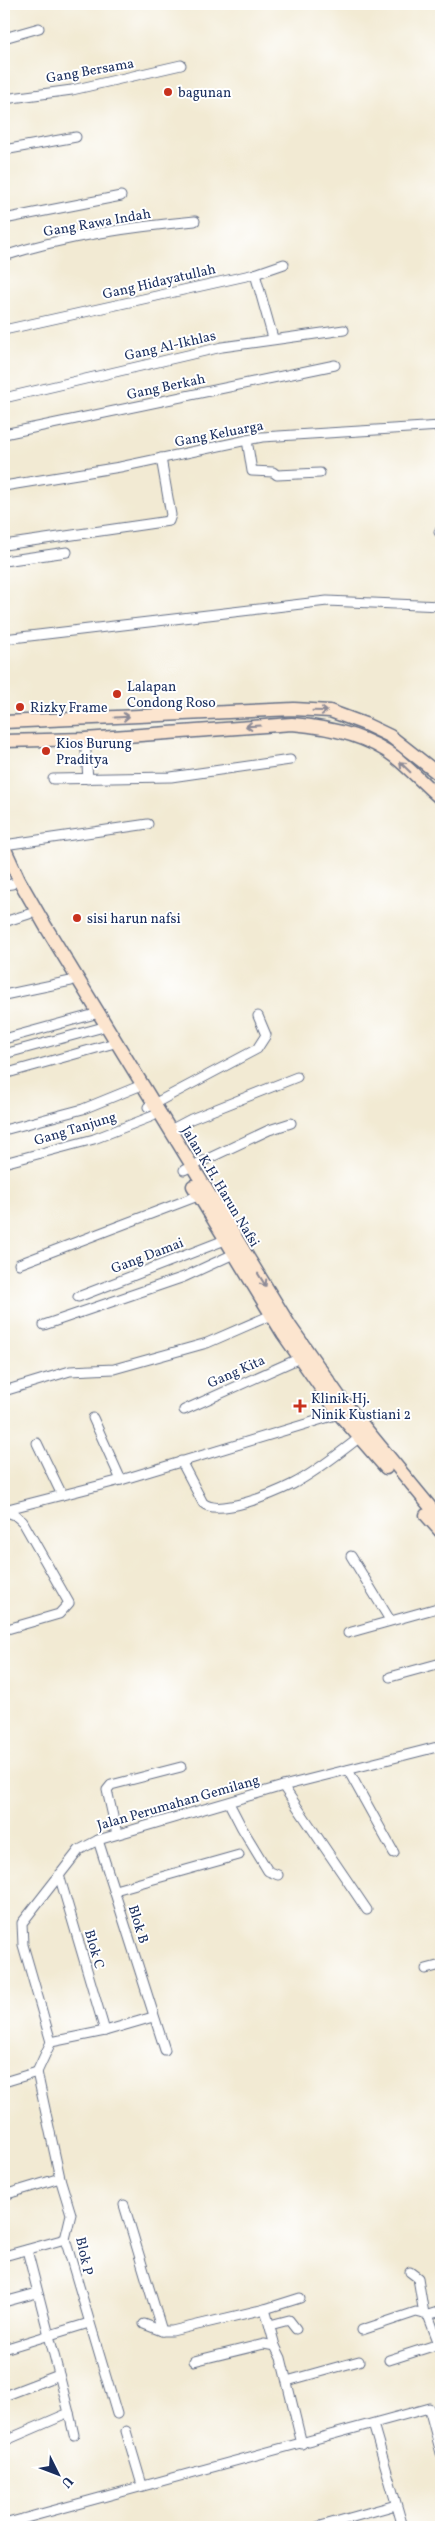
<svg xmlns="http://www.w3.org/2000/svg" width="445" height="2531" font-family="Vollkorn,serif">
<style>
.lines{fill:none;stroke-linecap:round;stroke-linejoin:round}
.minor-casing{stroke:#667087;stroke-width:11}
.secondary-casing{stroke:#667087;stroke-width:15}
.minor{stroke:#fff;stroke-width:9}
.secondary{stroke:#fce5cf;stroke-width:12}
.oneway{stroke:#8c8a96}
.poi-dot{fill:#c8321e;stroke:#fff;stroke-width:2}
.labels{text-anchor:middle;stroke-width:4;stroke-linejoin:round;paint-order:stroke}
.street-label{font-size:14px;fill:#1b2f5e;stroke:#fff}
.poi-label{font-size:14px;fill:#1b2f5e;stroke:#fff;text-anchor:start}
</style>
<rect width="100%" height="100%" fill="#fff"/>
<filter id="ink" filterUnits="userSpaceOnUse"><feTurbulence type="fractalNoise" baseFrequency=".02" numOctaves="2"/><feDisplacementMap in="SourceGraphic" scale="10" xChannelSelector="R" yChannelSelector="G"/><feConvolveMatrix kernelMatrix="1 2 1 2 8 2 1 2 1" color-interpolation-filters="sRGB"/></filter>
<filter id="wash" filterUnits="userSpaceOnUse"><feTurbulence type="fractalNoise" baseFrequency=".0096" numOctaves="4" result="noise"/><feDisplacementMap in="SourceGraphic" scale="20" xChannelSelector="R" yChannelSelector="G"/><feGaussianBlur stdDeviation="1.12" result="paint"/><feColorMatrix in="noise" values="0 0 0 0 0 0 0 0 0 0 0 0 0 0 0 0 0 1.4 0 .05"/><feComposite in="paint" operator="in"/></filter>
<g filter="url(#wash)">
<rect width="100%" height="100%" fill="#f2ead3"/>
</g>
<g filter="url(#ink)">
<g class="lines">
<g class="minor-casing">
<g id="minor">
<polyline points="4,38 39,28"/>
<polyline points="4,99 72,90 181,65"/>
<polyline points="4,150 76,137"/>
<polyline points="4,219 121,196"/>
<path d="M4 256C65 236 131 227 195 221"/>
<polyline points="255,274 284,264"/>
<polyline points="4,330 255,274 273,338"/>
<polyline points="4,398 222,347 344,330"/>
<polyline points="4,434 335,365"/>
<polyline points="247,440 252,471 273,472 277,475 320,473"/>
<polyline points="4,486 120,467 262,437 441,426"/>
<polyline points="439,532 441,532"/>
<polyline points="4,545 169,521 171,515 161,458"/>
<polyline points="4,561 67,552"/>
<polyline points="4,639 327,601 441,606"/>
<polyline points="85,739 88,779"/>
<polyline points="53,779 171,777 290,760"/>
<polyline points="4,845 148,824"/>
<polyline points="4,885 12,884"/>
<polyline points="4,922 29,914"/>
<polyline points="4,995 71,981"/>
<polyline points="4,1039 99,1013"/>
<polyline points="4,1054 100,1028"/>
<polyline points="4,1074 111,1044"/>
<polyline points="148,1107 257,1049 266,1035 258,1016"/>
<polyline points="4,1130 83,1109 137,1087"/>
<polyline points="170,1130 191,1119 297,1077"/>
<polyline points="4,1163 94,1139 153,1116"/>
<polyline points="184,1170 269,1130 291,1123"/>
<polyline points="19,1264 203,1194"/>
<polyline points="78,1297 225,1240"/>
<polyline points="44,1325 184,1277 238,1252"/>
<polyline points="4,1391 70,1371 114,1369 207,1343 276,1313"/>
<polyline points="184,1410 300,1358"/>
<polyline points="93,1418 121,1480"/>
<polyline points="37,1443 62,1495"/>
<path d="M181 1461 203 1503C219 1517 275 1493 293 1484 316 1472 338 1454 359 1438"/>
<polyline points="4,1510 121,1480 339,1414"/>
<polyline points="4,1511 15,1515 23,1522 69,1603 59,1614 4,1630"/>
<polyline points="351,1556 390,1620"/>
<polyline points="348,1633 441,1607"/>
<polyline points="390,1677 441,1663"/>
<polyline points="348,1770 394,1853"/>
<polyline points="283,1786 367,1910"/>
<polyline points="229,1803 242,1828 268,1871 278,1875"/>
<polyline points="117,1834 107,1790 111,1785 181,1767"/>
<polyline points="98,1840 165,2050"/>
<polyline points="59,1875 105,2031"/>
<polyline points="115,1890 239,1855"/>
<polyline points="426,1969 441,1965"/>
<polyline points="51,2042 105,2031 153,2017"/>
<polyline points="37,2072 51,2042 23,1945 22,1923 79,1850 98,1840 283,1786 441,1746"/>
<polyline points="37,2072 60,2178 71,2214 65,2239 117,2414"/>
<polyline points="4,2082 37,2072"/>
<polyline points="4,2195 60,2178"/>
<polyline points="124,2205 162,2331"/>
<polyline points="4,2256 65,2239"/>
<polyline points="410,2272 418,2278 424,2314"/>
<polyline points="4,2302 37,2293"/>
<polyline points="265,2309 300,2298"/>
<polyline points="428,2315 441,2349"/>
<polyline points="144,2324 162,2331 172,2331 265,2309 275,2346"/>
<polyline points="270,2325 289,2320 296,2329"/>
<polyline points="362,2330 416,2312 428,2315 441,2311"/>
<polyline points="4,2349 89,2323"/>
<polyline points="389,2360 439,2344"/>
<polyline points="194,2361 264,2344 275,2346 281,2358 302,2444"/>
<polyline points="287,2381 359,2361"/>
<polyline points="4,2396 59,2375"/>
<polyline points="69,2413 74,2435"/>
<polyline points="373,2424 403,2527"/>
<polyline points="126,2431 142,2485"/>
<polyline points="4,2441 69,2413 27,2250"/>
<polyline points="4,2524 429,2408 441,2453"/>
<polyline points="317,2527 396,2505"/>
</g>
</g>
<g class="secondary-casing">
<g id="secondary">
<polyline points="4,722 294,709 330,711 365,724 390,736 441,776"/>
<path d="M4 741 85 739 292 724C327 727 367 735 395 757 411 770 426 786 441 799"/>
<polyline points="4,847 19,880 46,927 290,1326 339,1396 441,1520"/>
<polyline points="193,1186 283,1334 339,1414 386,1468"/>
<polyline points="426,1515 441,1532"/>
</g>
</g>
<use href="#minor" class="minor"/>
<use href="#secondary" class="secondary"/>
</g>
<defs><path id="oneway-shaft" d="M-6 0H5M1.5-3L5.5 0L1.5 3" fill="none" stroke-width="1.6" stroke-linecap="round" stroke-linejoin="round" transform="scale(1.25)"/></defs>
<g class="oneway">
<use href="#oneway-shaft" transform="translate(320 711) rotate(1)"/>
<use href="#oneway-shaft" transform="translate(122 717) rotate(-3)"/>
<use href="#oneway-shaft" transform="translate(253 726) rotate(177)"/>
<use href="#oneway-shaft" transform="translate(405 767) rotate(-136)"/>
<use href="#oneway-shaft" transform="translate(262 1280) rotate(58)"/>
</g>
</g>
<g class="poi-dot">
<circle cx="168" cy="92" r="5"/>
<circle cx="117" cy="694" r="5"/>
<circle cx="20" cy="707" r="5"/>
<circle cx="46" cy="751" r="5"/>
<circle cx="77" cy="918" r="5"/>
<path d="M297.5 1398.5h5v5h5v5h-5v5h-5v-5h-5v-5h5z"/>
</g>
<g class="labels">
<g class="street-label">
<text transform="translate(90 70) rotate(-10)" y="5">Gang Bersama</text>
<text transform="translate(97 222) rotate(-10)" y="5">Gang Rawa Indah</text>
<text transform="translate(159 281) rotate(-13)" y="5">Gang Hidayatullah</text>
<text transform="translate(170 345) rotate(-13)" y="5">Gang Al-Ikhlas</text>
<text transform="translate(166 386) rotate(-12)" y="5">Gang Berkah</text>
<text transform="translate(219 433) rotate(-11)" y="5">Gang Keluarga</text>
<text transform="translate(75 1128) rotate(-17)" y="5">Gang Tanjung</text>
<text transform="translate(221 1186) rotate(59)" y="5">Jalan K.H. Harun Nafsi</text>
<text transform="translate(147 1255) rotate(-21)" y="5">Gang Damai</text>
<text transform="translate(236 1371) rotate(-24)" y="5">Gang Kita</text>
<text transform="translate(178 1802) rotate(-16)" y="5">Jalan Perumahan Gemilang</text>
<text transform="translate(139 1924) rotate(73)" y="5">Blok B</text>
<text transform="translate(95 1949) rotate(74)" y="5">Blok C</text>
<text transform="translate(85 2256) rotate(78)" y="5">Blok P</text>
</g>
<g class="poi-label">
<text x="178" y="97">bagunan</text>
<text x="127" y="691">Lalapan<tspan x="127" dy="16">Condong Roso</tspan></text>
<text x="30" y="712">Rizky Frame</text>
<text x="56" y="748">Kios Burung<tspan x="56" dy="16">Praditya</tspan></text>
<text x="87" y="923">sisi harun nafsi</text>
<text x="311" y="1403">Klinik Hj.<tspan x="311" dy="16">Ninik Kustiani 2</tspan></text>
</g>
</g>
<rect width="445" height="2531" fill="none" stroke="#fff" stroke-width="20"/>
<g transform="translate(58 2474) rotate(132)" stroke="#ffffff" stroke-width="4" paint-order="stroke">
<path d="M0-4L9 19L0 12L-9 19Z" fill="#1b2f5e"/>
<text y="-8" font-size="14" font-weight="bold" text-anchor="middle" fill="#1b2f5e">U</text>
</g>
</svg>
